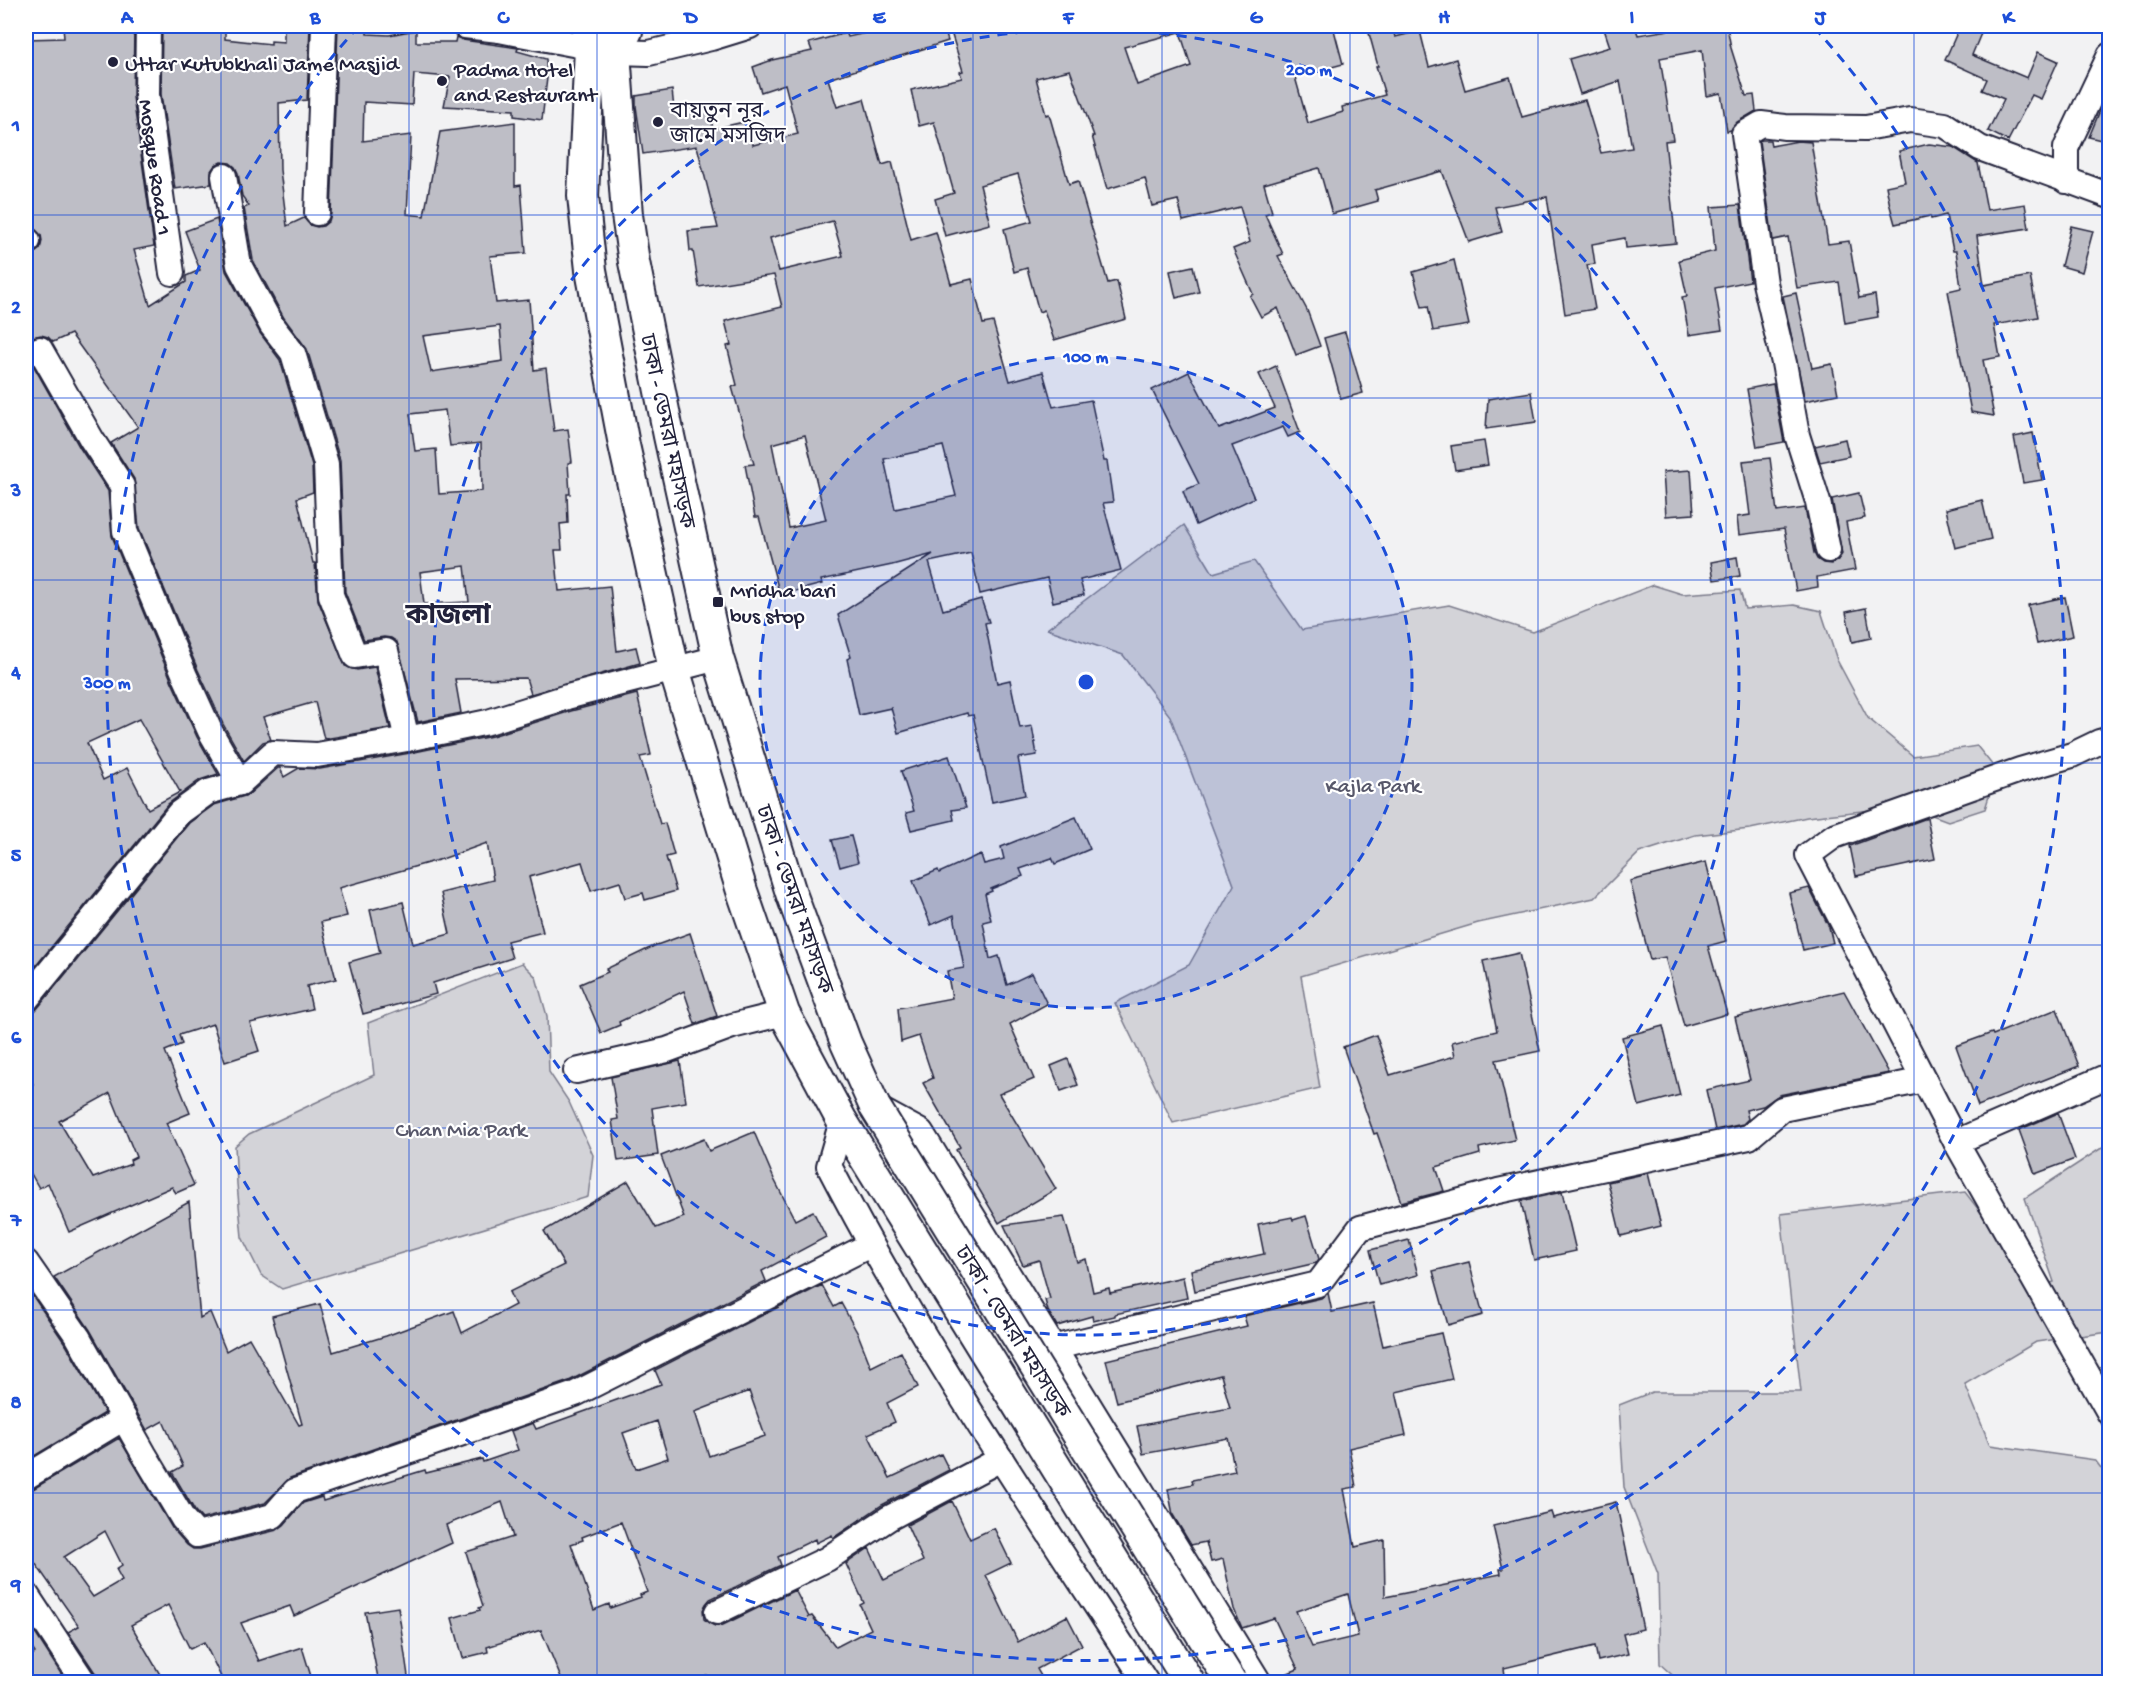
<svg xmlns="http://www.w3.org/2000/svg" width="2135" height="1708" font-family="'Gochi Hand','Noto Sans Bengali',sans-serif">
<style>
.green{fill:#d3d3d8;stroke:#7a7a8a;stroke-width:1.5}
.building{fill:#bebec6;stroke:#22223b;stroke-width:1.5;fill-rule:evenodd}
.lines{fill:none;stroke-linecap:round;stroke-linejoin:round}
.minor-casing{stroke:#22223b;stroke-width:28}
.major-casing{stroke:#22223b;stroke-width:34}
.highway-casing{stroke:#22223b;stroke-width:38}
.minor{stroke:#fff;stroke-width:24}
.major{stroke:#fff;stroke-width:30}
.highway{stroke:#fff;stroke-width:33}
.major-bridge-casing{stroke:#22223b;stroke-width:34;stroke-linecap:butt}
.major-bridge{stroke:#fff;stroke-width:30}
.grid{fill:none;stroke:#1d4ed8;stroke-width:1.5;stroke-opacity:0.55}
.ring{fill:none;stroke:#1d4ed8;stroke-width:3;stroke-dasharray:10 8}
.poi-dot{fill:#22223b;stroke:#fff;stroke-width:2}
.labels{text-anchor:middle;stroke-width:4.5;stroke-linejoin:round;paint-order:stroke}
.poi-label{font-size:22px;fill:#22223b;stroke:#fff;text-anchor:start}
.street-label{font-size:22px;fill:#22223b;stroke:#fff}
.park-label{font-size:22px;fill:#57576a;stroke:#fff}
.district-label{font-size:28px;font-weight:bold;fill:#22223b;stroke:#fff}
.centre{fill:#1d4ed8;stroke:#fff;stroke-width:3}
.ring-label{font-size:18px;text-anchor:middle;font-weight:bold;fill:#1d4ed8;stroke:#fff;stroke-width:4.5;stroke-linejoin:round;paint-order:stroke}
.neatline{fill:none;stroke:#1d4ed8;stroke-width:2}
.grid-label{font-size:20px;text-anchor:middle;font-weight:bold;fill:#1d4ed8}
</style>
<rect width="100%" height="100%" fill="#f2f2f3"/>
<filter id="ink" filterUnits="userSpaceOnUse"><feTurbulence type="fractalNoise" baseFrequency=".0167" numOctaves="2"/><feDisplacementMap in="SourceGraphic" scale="12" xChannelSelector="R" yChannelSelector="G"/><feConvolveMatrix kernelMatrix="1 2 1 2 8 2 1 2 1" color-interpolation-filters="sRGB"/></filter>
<g filter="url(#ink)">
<g class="green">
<polygon points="1184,525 1213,573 1254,561 1302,630 1449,605 1533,632 1653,585 1682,594 1740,590 1745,609 1794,605 1821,611 1837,660 1868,718 1913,756 1977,746 1997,771 1985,809 1948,821 1908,806 1807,817 1750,829 1695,835 1639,853 1594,898 1478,923 1301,976 1320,1088 1173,1123 1115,1003 1189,965 1234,885 1170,716 1123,655 1047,629"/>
<polygon points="522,963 536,977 547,1016 549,1072 569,1102 593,1155 588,1197 282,1289 261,1275 242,1237 237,1184 235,1146 249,1134 374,1075 368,1023"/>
<polygon points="2109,1146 2109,1332 2036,1342 1965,1384 1990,1445 2095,1460 2109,1479 2109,1682 1680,1682 1660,1664 1658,1574 1624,1487 1619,1405 1652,1392 1801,1392 1781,1214 1965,1192 2038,1287 2054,1282 2025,1198 2100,1149"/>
</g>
<g class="building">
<path d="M63 26H134L133 97 154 246 134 250 150 305 186 282V276L200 270 185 231 217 219 226 271 260 333 280 360 312 466 313 492 297 498 313 563H315L318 600 345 666 357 670 375 667 390 728 324 739 315 702 263 717 271 740 263 742 244 761 223 724 198 670 139 528 134 479 111 443 138 427 71 334 53 342 48 337 41 335 32 337 28 341 26 348 28 356 80 448 108 491 112 536 172 682 197 737 218 774 200 780 168 804 26 978V256L32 255 40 249 42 241 41 235 36 230 26 227V39L64 38ZM139 719 180 792 148 809 127 768 103 780 87 743Z"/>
<path d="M162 26H225V39L271 44V41L284 42V26H310L307 100 279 103 280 170 287 226 304 218 310 225 317 227 323 226 329 221 331 214 338 26 367 27V34L389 35 416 30V42H455L456 37 463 40 518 48 517 51 546 59 547 78 542 120 514 116V110L444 106 450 77 414 74 412 105 364 102 363 141 411 135 407 214 424 216 440 132 515 122V186L521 185 526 253 490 256 496 303 529 300 534 370 546 368 554 431 568 429 572 462 568 463 570 494H567L568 523 560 524 562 550H555L559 591 610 586 617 651 636 647 640 663 531 694 526 678 455 679 461 713 418 722 397 642 391 638 384 637 364 640 345 592 340 460 307 349 284 318 253 260 244 208 249 206 242 196 238 173 235 167 230 163 221 162 215 165 211 171V184L175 189 161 94ZM500 326 503 361 431 372 423 336ZM445 410 450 446 481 443 482 491 439 494 436 449 415 451 410 414ZM465 566 469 602 424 604 420 572Z"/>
<path d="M898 26H943L948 41 828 79 837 107 864 99 882 165 892 162 911 240 936 232 951 284 972 279 983 324 993 322 1010 381 1043 372 1053 407 1091 400 1104 461H1107L1113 502 1103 503 1121 570 1080 580 1084 595 1053 602 1047 578 980 594 971 553 929 562 943 610 981 599 989 622 985 623 997 683 1010 680 1020 728 1032 726 1037 755 1018 758 1025 795 992 802 973 715 968 716 967 713 898 733 891 708 859 715 847 659 851 657 838 615 933 554 892 565 821 580 822 584 780 595 759 517H755L745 465 754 464 732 387 737 385 727 346 731 345 725 321 782 307 774 275 699 287 693 251H690L688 231 718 228 697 146 643 154 636 106V96L672 90 674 109 708 105 713 129 748 121 753 145 798 134 785 84 761 92 753 67 772 60 812 51 809 43 846 33 848 37ZM833 221 843 256 779 271 770 238ZM805 435 826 520 789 528 772 444ZM943 446 956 496 895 509 884 459Z"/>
<path d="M974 26H1085L1087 32 1107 26H1333L1343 64 1295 77 1308 123 1343 112 1342 107 1385 95 1376 66H1378L1367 26H1392L1395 37 1420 31 1429 67 1456 59 1465 90 1510 77 1522 117 1585 100 1601 153 1632 148 1620 81 1580 94 1569 59 1610 47 1603 26H1635L1638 35 1695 26H1727L1731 48 1746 96 1754 95 1756 111 1737 122 1731 130 1727 131 1721 93 1707 96 1702 50 1660 58 1673 140 1665 141 1676 243 1626 248 1625 238 1592 244 1595 264 1587 265 1595 309 1565 314 1547 197 1495 207 1502 232 1469 242 1442 171 1375 190 1378 201 1332 214 1319 168 1264 184 1272 212 1265 214 1283 254 1278 256 1307 310 1320 346 1296 355 1278 308 1261 317 1250 296 1253 294 1233 249 1250 242 1240 207 1183 221 1178 200 1152 206 1145 178 1107 189 1092 136H1094L1070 70 1036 78 1046 115 1049 114 1069 184 1078 181 1108 283 1117 281 1126 319 1054 340 1044 310 1039 312 1027 268 1014 272 1004 229 1032 221 1018 174 980 185 990 224 945 236 935 199 954 193 934 122 919 126 911 90 962 78 960 72 963 71 951 32ZM1180 32 1191 66 1137 85 1124 47Z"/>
<polygon points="1960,26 1970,26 1982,31 1972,55 2027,78 2038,52 2058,61 2041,99 2032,95 2008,141 1988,131 2004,99 1982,90 1987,79 1945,60"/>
<polygon points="2109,89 2109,142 2089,137"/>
<polygon points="1762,140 1770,140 1771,146 1798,141 1811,142 1828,244 1849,241 1859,298 1875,295 1878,317 1845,323 1839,282 1797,288 1788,237 1773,240 1759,141"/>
<polygon points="1929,144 1953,147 1978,163 1987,210 2025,204 2029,228 1977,236 1984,285 2030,276 2038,317 1994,325 2000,357 1983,360 1994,416 1971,412 1948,291 1961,288 1956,251 1953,251 1946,215 1931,219 1930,216 1895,224 1890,206 1886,186 1905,182 1899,151"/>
<polygon points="1740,205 1750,281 1715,288 1722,330 1689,335 1682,297 1687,296 1679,260 1715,251 1711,207"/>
<polygon points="2071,226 2093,231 2082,272 2061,266"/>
<polygon points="1454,260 1469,325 1433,331 1428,306 1422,307 1413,272"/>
<polygon points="1193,266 1199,292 1176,298 1170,271"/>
<polygon points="1796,293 1812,368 1832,364 1838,394 1805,401 1783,296"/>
<polygon points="1345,332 1363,393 1341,399 1324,338"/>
<polygon points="1276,366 1300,432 1288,437 1283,427 1232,446 1254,498 1196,525 1183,491 1199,484 1152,390 1189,372 1219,429 1275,408 1259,374"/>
<polygon points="1773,384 1784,442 1757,447 1747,389"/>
<polygon points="1531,392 1536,422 1486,429 1488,399"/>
<polygon points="2033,433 2042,480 2023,483 2014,437"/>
<polygon points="1845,439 1849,456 1820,462 1815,446"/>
<polygon points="1484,441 1488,465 1455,470 1451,446"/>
<polygon points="1770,458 1777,512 1805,508 1814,553 1817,559 1823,563 1831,564 1838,560 1842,554 1832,499 1859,493 1865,518 1846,522 1855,570 1817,577 1818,587 1796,591 1784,529 1739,535 1737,517 1750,515 1743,461"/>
<polygon points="1691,470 1694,514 1666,516 1663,472"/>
<polygon points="1982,500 1991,539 1955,548 1946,509"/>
<polygon points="1737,557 1740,576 1714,580 1711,562"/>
<polygon points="2065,597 2073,636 2037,644 2028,605"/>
<polygon points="1866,608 1871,638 1852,642 1846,612"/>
<path d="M637 694 651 755 640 757 660 824 665 823 674 855 666 857 676 891 645 900 643 893 625 898 620 882 591 891 582 862 529 877 543 932 507 941 512 958 433 983 436 994 363 1014 349 962 380 953 370 910 403 902 413 944 450 934 441 893 493 880 487 843 442 859 339 888 347 916 321 922 336 979 307 986 312 1009 250 1023 259 1051 225 1062 213 1024 179 1035 182 1044 165 1051 190 1113 166 1123 194 1185 176 1193 172 1187 69 1232 48 1183 39 1188 26 1165V1088L33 1084 26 1068V1014L32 1013 37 1009 189 823 214 805 248 795 278 768H280L284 777 299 768 320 769 410 753 492 736 571 711ZM110 1093 136 1157 130 1160 131 1164 93 1178 59 1121Z"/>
<polygon points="949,756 966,808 952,810 954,820 911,830 906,813 914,811 901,771"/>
<polygon points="1076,817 1090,849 1055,864 1052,858 1020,869 1023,876 991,889 992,891 985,894 991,920 983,922 990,959 999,956 1007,985 1032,973 1047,1004 1010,1024 1034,1079 999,1094 1056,1189 999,1223 956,1150 960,1147 923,1083 933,1078 919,1036 901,1042 898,1008 952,998 947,971 964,968 954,915 931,925 913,881 938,870 939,873 976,856 981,855 984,864 1004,859 1001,847"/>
<polygon points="1927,818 1935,859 1856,876 1850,846"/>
<polygon points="851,836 858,862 840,867 832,840"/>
<polygon points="1706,862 1726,941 1708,946 1727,1014 1684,1026 1665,957 1650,960 1630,881"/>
<polygon points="1809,888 1829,927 1833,943 1803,950 1789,893"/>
<polygon points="690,933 717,1016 695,1024 684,991 619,1022 620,1025 601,1033 580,984 608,972 606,969 654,946"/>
<polygon points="1519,953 1540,1051 1496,1060 1515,1140 1479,1148 1480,1154 1436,1167 1444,1191 1401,1202 1377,1133 1374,1134 1343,1047 1376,1035 1390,1075 1455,1056 1452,1042 1497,1031 1483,961"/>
<polygon points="1844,991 1889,1073 1779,1095 1763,1106 1746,1110 1748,1119 1743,1124 1715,1130 1706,1090 1750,1080 1735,1017"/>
<polygon points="2057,1009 2079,1066 1978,1106 1956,1046 1992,1033 1993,1035"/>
<polygon points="1663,1026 1680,1095 1639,1106 1622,1037"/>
<polygon points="1068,1059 1078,1085 1061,1091 1051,1066"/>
<polygon points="680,1061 686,1102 652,1108 658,1155 618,1161 612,1120 618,1119 611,1077"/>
<polygon points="2058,1113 2075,1159 2035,1174 2019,1130"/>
<polygon points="754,1132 774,1179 795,1220 813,1211 826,1237 762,1271 766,1281 569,1381 290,1478 265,1503 202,1519 195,1511 172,1472 183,1466 163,1421 147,1430 90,1330 54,1277 189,1202 200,1318 210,1312 226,1351 249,1338 299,1425 302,1424 272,1316 320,1304 333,1352 386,1336 454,1311 462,1333 515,1305 509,1292 564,1265 544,1231 628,1181 656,1228 684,1217 661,1156 704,1139 709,1151"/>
<polygon points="1648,1173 1661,1226 1621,1236 1608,1182"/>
<polygon points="1562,1192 1576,1251 1534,1260 1521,1201"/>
<polygon points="1306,1216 1319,1259 1316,1263 1195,1291 1191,1270 1264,1254 1258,1224 1292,1217 1293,1220"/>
<polygon points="1064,1217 1077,1262 1086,1259 1093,1292 1109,1288 1110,1293 1183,1277 1187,1298 1115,1314 1115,1316 1093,1321 1092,1316 1057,1326 1048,1311 1045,1300 1050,1299 1039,1260 1023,1265 1004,1225"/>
<polygon points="1409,1240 1418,1275 1379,1285 1370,1250"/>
<polygon points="1469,1262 1483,1315 1448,1325 1433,1271"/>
<path d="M822 1285 834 1307 841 1303 858 1334 871 1367 901 1352 918 1387 887 1403 895 1422 868 1434 890 1478 941 1454 949 1470 882 1505 833 1538 832 1535 816 1543 815 1539 778 1557 781 1565 710 1599 706 1604 703 1610 704 1619 709 1623 715 1626 723 1625 795 1590 809 1617 812 1616 836 1647 871 1629 860 1605 864 1603 846 1564 869 1548 884 1580 923 1561 907 1525 952 1501 970 1539 994 1528 1011 1563 986 1575 1018 1642 1067 1616 1082 1645 1037 1669 1045 1683H711L707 1675 692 1683H563L541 1630 487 1647 488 1652 463 1658 452 1618 480 1610 479 1608 483 1606 466 1552 513 1537 502 1502 446 1525 452 1543 294 1616 290 1606 241 1623 259 1661 302 1647 313 1683H224L204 1642 190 1649 168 1605 131 1625 165 1683H98L96 1674 68 1632 79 1626 26 1550V1491L33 1489 119 1438 172 1528 187 1545 193 1549H200L277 1530 284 1525 303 1503 322 1497 323 1501 425 1470 426 1473 482 1459 483 1462 518 1450 511 1431 533 1423 536 1429 661 1384 655 1370ZM749 1391 765 1436 709 1456 695 1412ZM657 1421 668 1458 636 1469 623 1433ZM621 1522 647 1592 640 1595 641 1597 610 1608 609 1604 594 1610 571 1544 583 1540 582 1537ZM105 1531 122 1565 116 1569 122 1580 93 1597 64 1557Z"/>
<polygon points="26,1286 66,1345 105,1413 26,1461"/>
<path d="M1328 1293 1332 1312 1373 1303 1383 1346 1441 1333 1452 1379 1396 1392 1406 1435 1349 1448 1356 1487 1344 1489 1355 1547 1384 1540 1385 1597 1501 1574 1500 1569H1503L1493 1526 1551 1512 1553 1518 1616 1502 1643 1629 1623 1634 1628 1654 1598 1661 1595 1646 1504 1668 1506 1683H1273V1679L1298 1669 1274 1618 1242 1628 1234 1609 1223 1559 1211 1562 1206 1542 1191 1545 1173 1515 1168 1489 1193 1484 1192 1480 1235 1471 1228 1438 1143 1454 1137 1426 1230 1408 1221 1375 1117 1402 1106 1360 1247 1326 1244 1316 1321 1298ZM1348 1594 1358 1636 1312 1647 1296 1611Z"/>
<polygon points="398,1607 409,1683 379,1683 365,1612"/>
<polygon points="26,1619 67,1683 26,1683 26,1659 35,1653 26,1639"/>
</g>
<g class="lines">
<g class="minor-casing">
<g id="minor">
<polyline points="148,26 147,95 172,273"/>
<polyline points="465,26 499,30 615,52 649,53 711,38 750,26"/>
<polyline points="224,176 239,265 272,326 293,353 326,464 331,595 355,656 386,651 407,739"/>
<polyline points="2066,181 2066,148 2110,55"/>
<polyline points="317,213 324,26"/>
<polyline points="26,242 28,241"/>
<polyline points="40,349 92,440 122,486 125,531 185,676 210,731 240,783"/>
<polyline points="1828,550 1818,502 1797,435 1784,363 1765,283 1744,134 1761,124 1785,127 1866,128 1910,120 1945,125 1980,148 2110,196"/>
<polyline points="26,1000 179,813 208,792 240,783 273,753 317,755 407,739 488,722 567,697 718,658"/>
<polyline points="576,1071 667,1050 732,1026 784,1013"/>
<polyline points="1924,1080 1808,855 1834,836 2020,770 2072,755 2099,742 2110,739"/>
<polyline points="875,1107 921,1132 1259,1682"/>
<path d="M842 1121 829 1166C922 1346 1036 1513 1146 1682"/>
<polyline points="1956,1142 2110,1414"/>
<polyline points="26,1262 78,1337 144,1454 183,1519 197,1535 273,1516 295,1491 575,1394 870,1245"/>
<polyline points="1052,1348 1318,1284 1360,1228 1498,1191 1749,1137 1782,1109 1924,1080 1956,1142 2110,1075"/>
<polyline points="26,1477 124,1418"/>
<polyline points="26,1594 84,1682"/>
<polyline points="717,1612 827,1559 889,1518 1001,1459"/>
</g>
</g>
<g class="major-casing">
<g id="major">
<polyline points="589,26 590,48 583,196 591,270 624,445 674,669 742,891 784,1013 842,1121 1189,1682"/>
<polyline points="627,31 615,52 627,215 634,262 669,436 718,658 791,893 846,1043 875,1107"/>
</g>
</g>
<g class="highway-casing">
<polyline id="highway" points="615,52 615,26"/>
</g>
<use href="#minor" class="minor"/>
<use href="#major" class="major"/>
<use href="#highway" class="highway"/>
<g class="major-bridge-casing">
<polyline id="major-bridge" points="875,1107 1231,1682"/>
</g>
<use href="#major-bridge" class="major-bridge"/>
</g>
</g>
<path class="grid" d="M221 26V1682M409 26V1682M597 26V1682M785 26V1682M973 26V1682M1162 26V1682M1350 26V1682M1538 26V1682M1726 26V1682M1914 26V1682M26 215H2110M26 398H2110M26 580H2110M26 763H2110M26 945H2110M26 1128H2110M26 1310H2110M26 1493H2110"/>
<circle cx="1086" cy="682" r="326" fill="#1d4ed8" fill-opacity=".12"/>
<g class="ring">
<circle cx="1086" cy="682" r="326"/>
<circle cx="1086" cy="682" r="653"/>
<path d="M1814 27A979 979 0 1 1 358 27"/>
</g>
<g class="poi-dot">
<circle cx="113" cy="62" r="6"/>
<circle cx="442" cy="81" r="6"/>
<circle cx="658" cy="122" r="6"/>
<rect x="712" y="596" width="12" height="12" rx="3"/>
</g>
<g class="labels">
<g class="poi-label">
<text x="125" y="70">Uttar Kutubkhali Jame Masjid</text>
<text x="454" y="76">Padma Hotel<tspan x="454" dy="25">and Restaurant</tspan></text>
<text x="670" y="117">বায়তুন নূর<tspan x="670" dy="25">জামে মসজিদ</tspan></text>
<text x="730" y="597">Mridha bari<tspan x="730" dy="25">bus stop</tspan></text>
</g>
<g class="street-label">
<text transform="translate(157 167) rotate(82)" y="8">Mosque Road 1</text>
<text transform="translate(669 431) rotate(78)" y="8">ঢাকা - ডেমরা মহাসড়ক</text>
<text transform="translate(796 899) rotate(71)" y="8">ঢাকা - ডেমরা মহাসড়ক</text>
<text transform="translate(1014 1331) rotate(58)" y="8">ঢাকা - ডেমরা মহাসড়ক</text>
</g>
<g class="park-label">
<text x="1373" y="792">Kajla Park</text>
<text x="461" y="1136">Chan Mia Park</text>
</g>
<g class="district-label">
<text x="448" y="623">কাজলা</text>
</g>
</g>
<circle cx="1086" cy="682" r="9" class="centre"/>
<g class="ring-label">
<text x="1309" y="75">200 m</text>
<text x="1086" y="362">100 m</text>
<text x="107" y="688">300 m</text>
</g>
<rect width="2135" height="1708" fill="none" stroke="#fff" stroke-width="66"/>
<rect x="33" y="33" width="2069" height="1642" class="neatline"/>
<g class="grid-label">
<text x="127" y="23">A</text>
<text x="315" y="23">B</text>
<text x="503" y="23">C</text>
<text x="691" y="23">D</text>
<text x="879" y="23">E</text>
<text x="1068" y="23">F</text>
<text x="1256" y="23">G</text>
<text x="1444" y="23">H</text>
<text x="1632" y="23">I</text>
<text x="1820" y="23">J</text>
<text x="2008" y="23">K</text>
<text x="16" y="131">1</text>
<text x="16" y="313">2</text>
<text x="16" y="496">3</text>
<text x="16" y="678">4</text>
<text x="16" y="861">5</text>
<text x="16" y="1043">6</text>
<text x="16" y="1226">7</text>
<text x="16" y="1408">8</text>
<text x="16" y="1591">9</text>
</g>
</svg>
